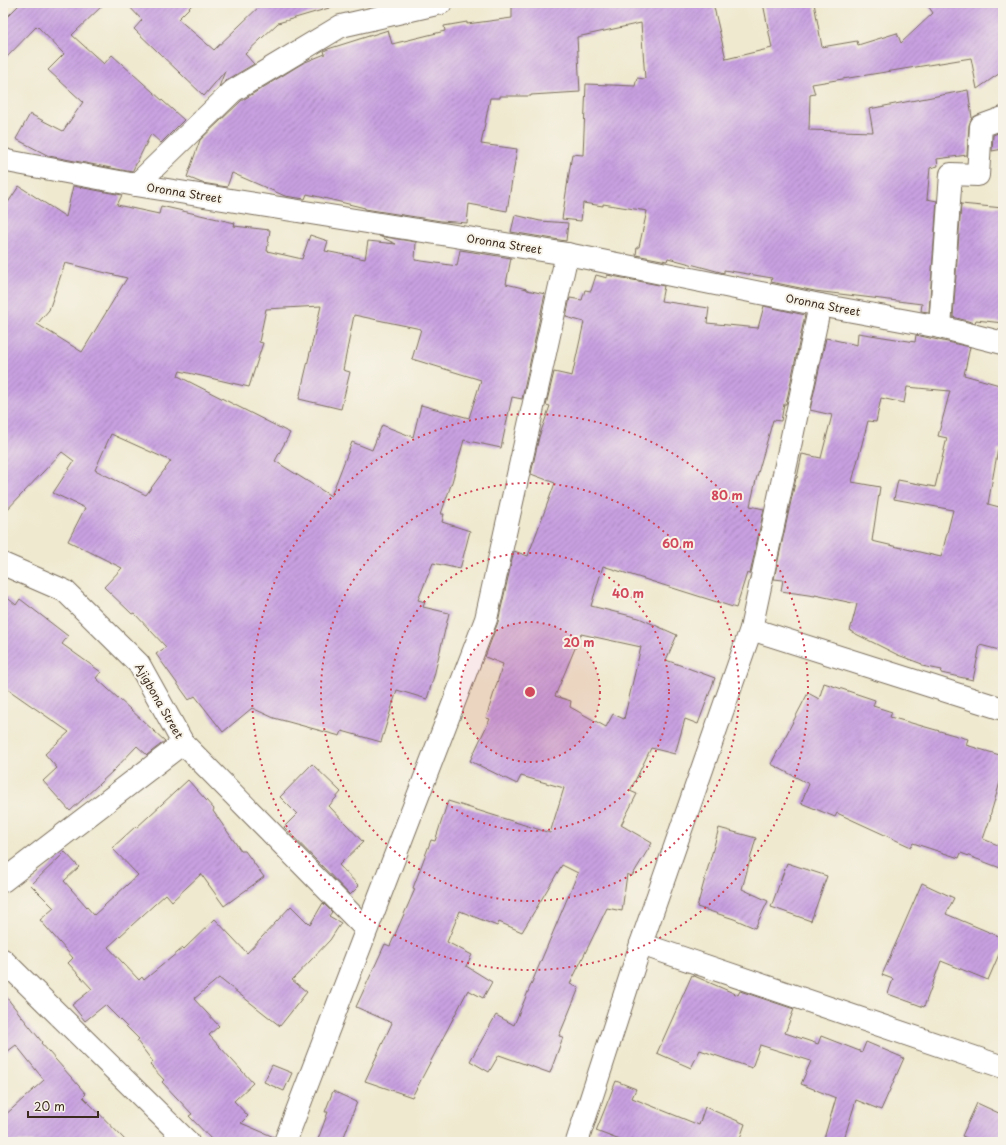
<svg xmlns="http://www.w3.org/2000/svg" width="1006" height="1145" font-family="'Playpen Sans',sans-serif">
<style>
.building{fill:url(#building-hatch);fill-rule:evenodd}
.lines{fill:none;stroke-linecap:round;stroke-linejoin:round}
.street-casing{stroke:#7a6d5c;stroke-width:24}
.street{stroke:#fff;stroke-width:22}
.ring{fill:none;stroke:#d1495b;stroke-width:2;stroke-dasharray:2 4}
.labels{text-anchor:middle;stroke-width:4;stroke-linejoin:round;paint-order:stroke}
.street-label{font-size:11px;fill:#3b2a1e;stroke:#f7f3e8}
.centre{fill:#d1495b;stroke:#f7f3e8;stroke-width:2}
.ring-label{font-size:12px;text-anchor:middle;font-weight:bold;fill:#d1495b;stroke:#f7f3e8;stroke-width:4;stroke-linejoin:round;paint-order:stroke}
</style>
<defs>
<pattern id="building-hatch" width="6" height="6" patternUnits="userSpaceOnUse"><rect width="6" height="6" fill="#c8a0e1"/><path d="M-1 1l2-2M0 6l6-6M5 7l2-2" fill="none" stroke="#a483b6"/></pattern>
</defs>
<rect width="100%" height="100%" fill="#f7f3e8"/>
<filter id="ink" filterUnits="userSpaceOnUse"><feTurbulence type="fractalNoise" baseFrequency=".025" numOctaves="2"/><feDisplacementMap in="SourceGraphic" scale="8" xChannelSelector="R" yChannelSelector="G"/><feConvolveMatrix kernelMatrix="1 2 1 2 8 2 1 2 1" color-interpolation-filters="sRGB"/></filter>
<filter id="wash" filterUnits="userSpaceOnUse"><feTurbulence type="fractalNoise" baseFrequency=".012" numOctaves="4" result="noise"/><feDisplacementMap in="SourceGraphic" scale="16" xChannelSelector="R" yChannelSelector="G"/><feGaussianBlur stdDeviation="0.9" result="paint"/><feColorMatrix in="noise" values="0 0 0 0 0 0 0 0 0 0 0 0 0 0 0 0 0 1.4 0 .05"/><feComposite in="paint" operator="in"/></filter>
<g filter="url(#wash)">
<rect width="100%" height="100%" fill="#efe9cf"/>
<g id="blocks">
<g class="building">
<polygon points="21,3 105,3 72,35 104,64 112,55 184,120 161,143 151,134 132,172 49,156 16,139 30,114 63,131 83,102 48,70 64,54 37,26 3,61 3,21"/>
<polygon points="126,3 194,3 178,19 214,50 263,3 328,3 329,8 278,23 245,54 254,64 227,80 219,87 225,71 204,96 134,29 142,20"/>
<polygon points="512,3 713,3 726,59 772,48 763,3 814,3 822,47 857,41 858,45 897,33 901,43 933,13 926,3 1003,3 1003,71 977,89 971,58 812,84 815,94 810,95 809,130 873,132 869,109 968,90 972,118 969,125 967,155 937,159 938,166 930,168 927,199 937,201 929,312 921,311 922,304 815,291 771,282 772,278 724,270 724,273 668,258 667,261 636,255 637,247 639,247 647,211 603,204 603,206 583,203 581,221 562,219 572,154 583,155 586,84 635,86 637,78 645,79 641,23 577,37 580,92 531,95 531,96 500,96 500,98 490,98 481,144 517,149 507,211 469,204 467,223 441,221 365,209 365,208 307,194 305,199 285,196 232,173 227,187 202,183 187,177 200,140 241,101 303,63 325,54 324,51 328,49 388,30 392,44 445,31 444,26 467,22 467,24 512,18"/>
<polygon points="1003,131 1003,149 992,151 993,135"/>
<path d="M19 186 66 217 73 186 122 195 117 205 159 214 161 206 235 223 234 226 270 230 267 251 302 259 310 235 328 241 325 251 365 259 368 241 396 244 379 236 416 242 415 260 457 266 460 250 511 258 506 284 527 289V290L545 294 522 399 512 397 501 448 464 440 452 482 441 514H444L442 522 470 531 460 569 433 563 418 600 425 602 423 607 449 613 434 676 427 699 397 690 381 742 342 731 340 736 274 718 252 708 223 732 195 696 189 700 156 654 166 647 134 613 132 614 104 587 122 568 68 541 85 508 53 493 74 461 62 452 3 514V210ZM65 263 127 278 82 352 37 324 49 310ZM321 306 299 399 341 409 350 372 343 370 354 315 421 329 412 359 481 380 469 418 421 405 413 437 382 425 372 450 352 442 331 496 275 461 290 433 178 376 180 371 249 387 263 343 259 342 266 309ZM111 434 171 461 146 495 95 470Z"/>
<polygon points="961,204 1003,208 1003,323 976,320 975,323 953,317"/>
<polygon points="515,215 540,221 568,223 566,241 511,232"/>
<path d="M596 275 607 278V275L664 286 661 301 709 308 707 323 758 328 764 306 805 315 786 404H784L781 421 773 420 756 480 750 506 764 509 750 574 747 573 736 608 603 566 591 606 639 618 677 635 666 660 715 678 698 724 685 719 675 754 651 748 630 791 637 794 621 825 652 843 632 876 627 874 622 911 607 908 570 984 579 988 559 1036 563 1037 550 1073 499 1055 489 1072 470 1061 496 1015 514 1025 578 873 562 865 522 932 499 922 497 926 460 911 447 942 472 955 466 966 492 982 483 998 468 990 412 1097 365 1081 392 1023 356 1007 385 944 390 946 415 889 413 888 431 840 435 841 448 801 550 833 564 788 521 776 517 784 470 761 490 719 486 718 503 664 485 657 498 622 514 551 528 556 555 483 531 474 539 437 550 406 546 405 554 372 572 376 584 322 566 317 570 298 582 300 585 290 591 291ZM581 634 641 647 624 719 613 714 606 727 570 707 571 701 555 696Z"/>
<path d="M858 333 915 342 916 335 970 347 964 375 1003 386V450L998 449 988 504 1003 508V651L980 645 973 680 941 673 942 670 922 666V664L898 655 850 631 857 604 815 595V596L781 591 783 580 774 579 796 478H797L802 454 821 458 832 415 810 410 826 338 857 345ZM907 387 950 391 938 436 947 438 935 487 898 480 894 499 953 510 941 557 872 541 880 487 852 482 868 421 876 422 881 398 904 403Z"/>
<polygon points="3,594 16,605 20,599 68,636 62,644 101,672 96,678 165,741 147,755 137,746 114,770 70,811 43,781 57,768 45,754 69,732 3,686"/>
<polygon points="824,683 875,700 873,706 892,712 890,717 968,739 966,745 1003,756 1003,772 990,816 991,816 983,839 1003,847 1003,869 961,853 959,858 913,843 911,847 837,813 835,817 801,803 809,784 771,764 808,693 819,699"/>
<polygon points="312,764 341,792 329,806 363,842 339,865 359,886 350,895 284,827 297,814 280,797"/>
<polygon points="188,780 214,809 213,811 241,851 245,851 264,877 224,906 201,874 172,901 166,894 108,947 139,980 142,977 144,980 183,948 184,949 215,919 247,953 291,906 310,925 323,903 332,912 329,916 341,923 330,940 292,980 307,992 280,1026 219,978 194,999 219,1026 209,1035 253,1083 234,1101 248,1116 241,1123 274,1137 273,1142 214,1142 189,1116 192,1114 162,1082 164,1080 150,1065 153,1062 137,1041 139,1039 105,1005 85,1021 72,1005 92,989 68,963 73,958 40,920 54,908 31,885 65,852 79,867 64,881 94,915 138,875 112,848 135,827 136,828"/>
<polygon points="719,828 756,838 742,889 768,901 755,928 734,919 697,907"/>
<polygon points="787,863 827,876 811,921 771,907"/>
<polygon points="922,883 954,898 946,914 1003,938 1003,945 988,980 941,961 924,1007 888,994 893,979 882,975"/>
<polygon points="692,975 738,995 740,991 794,1009 785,1033 818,1044 821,1036 862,1052 866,1042 904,1058 881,1110 856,1100 843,1142 823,1142 836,1098 801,1084 811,1061 760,1045 752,1068 700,1050 691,1068 657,1053"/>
<polygon points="3,993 42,1042 41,1043 86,1094 83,1097 127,1142 3,1142 3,1117 44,1080 16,1045 3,1055"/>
<polygon points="272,1065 292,1073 284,1091 264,1082"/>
<polygon points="616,1081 636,1089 632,1098 699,1125 705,1107 745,1124 739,1141 740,1142 625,1142 596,1131"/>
<polygon points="333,1091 357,1102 342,1142 317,1142 328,1112 325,1112"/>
<polygon points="977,1103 1003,1115 1003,1135 1000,1142 977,1142 962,1136"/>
</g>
</g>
</g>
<g filter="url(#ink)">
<use href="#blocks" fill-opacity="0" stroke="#7a6d5c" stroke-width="1"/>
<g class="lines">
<g class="street-casing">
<g id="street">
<polyline points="3,159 7,161 136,185 567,254 820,305 940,327 1003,343"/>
<polyline points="136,185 233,91 341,26 441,3"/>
<polyline points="940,327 951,174 978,175 981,126 1003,118"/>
<polyline points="3,564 65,591 139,664 183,743 366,929"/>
<polyline points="751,629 1003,709"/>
<polyline points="3,881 183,743"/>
<polyline points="641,944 1003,1067"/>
<polyline points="3,960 188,1142"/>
<polyline points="285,1142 486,619 567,254"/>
<polyline points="577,1142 641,944 751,629 820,305"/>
</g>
</g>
<use href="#street" class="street"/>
</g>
</g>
<circle cx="530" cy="692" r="70" fill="#d1495b" fill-opacity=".12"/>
<g class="ring">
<circle cx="530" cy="692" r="70"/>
<circle cx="530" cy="692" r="139"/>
<circle cx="530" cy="692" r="209"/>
<circle cx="530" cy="692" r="278"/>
</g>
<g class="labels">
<g class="street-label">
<text transform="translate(184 193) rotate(9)" y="4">Oronna Street</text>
<text transform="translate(504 244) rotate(9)" y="4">Oronna Street</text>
<text transform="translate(823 305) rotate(11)" y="4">Oronna Street</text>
<text transform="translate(159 701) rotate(60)" y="4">Ajigbona Street</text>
</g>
</g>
<circle cx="530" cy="692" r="6" class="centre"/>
<g class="ring-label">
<text x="727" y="500">80 m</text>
<text x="678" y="548">60 m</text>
<text x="628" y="598">40 m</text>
<text x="579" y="647">20 m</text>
</g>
<rect width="1006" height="1145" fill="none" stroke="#f7f3e8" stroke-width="16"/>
<path d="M28 1111v6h70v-6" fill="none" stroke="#3b2a1e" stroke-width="2"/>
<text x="34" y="1111" font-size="12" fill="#3b2a1e" stroke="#f7f3e8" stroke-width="3" paint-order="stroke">20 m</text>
</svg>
